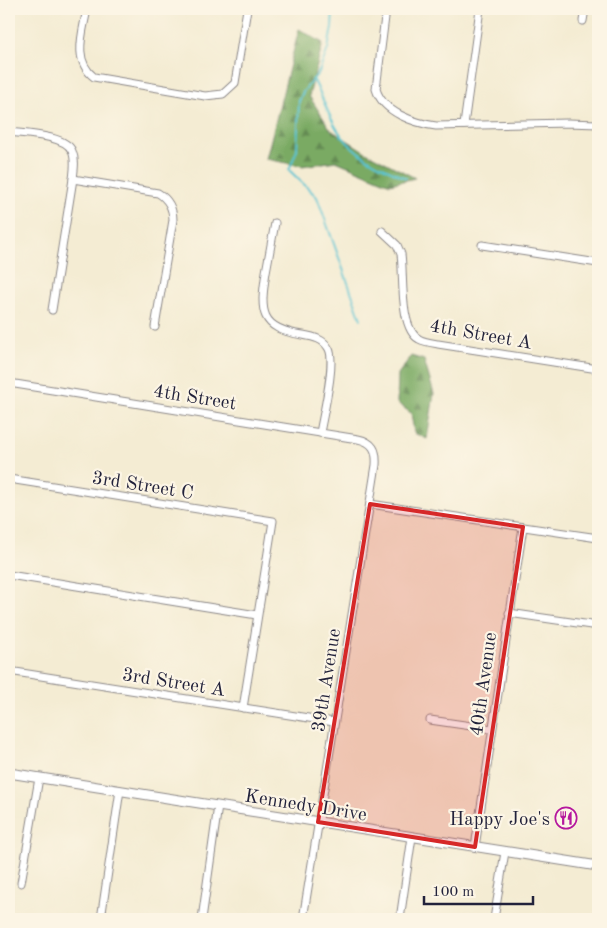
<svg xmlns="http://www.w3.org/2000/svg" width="607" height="928" font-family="'Old Standard TT',serif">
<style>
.forest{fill:url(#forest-firs);stroke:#4e664f}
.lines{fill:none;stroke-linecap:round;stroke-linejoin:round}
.stream{stroke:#5ac5d3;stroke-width:2}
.minor-casing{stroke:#8b8787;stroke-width:9}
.tertiary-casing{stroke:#8b8787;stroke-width:11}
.minor{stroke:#fff;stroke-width:7}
.tertiary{stroke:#fff;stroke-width:9}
.marked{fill:#d62828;fill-opacity:0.2;stroke:#d62828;stroke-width:4;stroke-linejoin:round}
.labels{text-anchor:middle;stroke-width:4.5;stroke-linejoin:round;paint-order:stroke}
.street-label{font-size:19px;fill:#22223b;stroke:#fcf5e5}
.poi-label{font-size:19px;fill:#22223b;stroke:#fcf5e5;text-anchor:end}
</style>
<defs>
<pattern id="forest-firs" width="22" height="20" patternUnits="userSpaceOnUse" patternTransform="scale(1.25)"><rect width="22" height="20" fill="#7aaa63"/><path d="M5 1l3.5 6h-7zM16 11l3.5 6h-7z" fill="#648a53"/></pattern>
</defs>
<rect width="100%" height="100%" fill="#fcf5e5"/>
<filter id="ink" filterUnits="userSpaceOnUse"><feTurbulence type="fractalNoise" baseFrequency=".02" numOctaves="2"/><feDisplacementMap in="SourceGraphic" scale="10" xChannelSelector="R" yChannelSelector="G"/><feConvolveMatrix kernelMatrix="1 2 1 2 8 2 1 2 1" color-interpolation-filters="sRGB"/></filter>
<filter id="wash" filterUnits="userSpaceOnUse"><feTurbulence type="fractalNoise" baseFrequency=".0096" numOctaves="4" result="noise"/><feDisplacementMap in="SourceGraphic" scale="20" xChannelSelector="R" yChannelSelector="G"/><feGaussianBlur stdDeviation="1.12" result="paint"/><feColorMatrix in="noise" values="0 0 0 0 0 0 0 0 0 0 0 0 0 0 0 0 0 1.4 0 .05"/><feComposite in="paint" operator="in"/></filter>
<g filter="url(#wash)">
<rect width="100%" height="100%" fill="#f4ecd3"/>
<g class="forest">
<polygon points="299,29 323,43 309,96 331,130 364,151 415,178 390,184 336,161 302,166 266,159"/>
<polygon points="411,356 424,360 434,394 427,439 414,433 411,413 397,403 398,374"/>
</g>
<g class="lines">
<g class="stream">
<polyline points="333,9 332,27 328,49 319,72 303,92 299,101 297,150 289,170 317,197 361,319"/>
<path d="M313 79C322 95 327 113 337 129 352 154 380 166 406 178"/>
</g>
</g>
</g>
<g filter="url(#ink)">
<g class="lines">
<g class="minor-casing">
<g id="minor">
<path d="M87 9C83 32 72 60 94 77L205 96 223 94 235 83 247 9"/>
<path d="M386 9 376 89C383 113 415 123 436 126L568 123 598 124"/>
<polyline points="583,21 585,9"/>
<polyline points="464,125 480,9"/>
<path d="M9 132C24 134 66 135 72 151 76 160 74 170 73 179L52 310"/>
<path d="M73 179 158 193C168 199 173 208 173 220L155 327"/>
<path d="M275 223C272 239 269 256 266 272 260 311 259 329 303 335 314 337 324 339 329 349 336 363 323 415 320 433"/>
<path d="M382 231 397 245 401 254C404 275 399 328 419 339 424 342 432 343 438 344L598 369"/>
<polyline points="482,245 598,263"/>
<path d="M9 383 358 439C373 442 377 450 376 465L303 919"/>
<polyline points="9,479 273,521 243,708"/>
<polyline points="370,504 598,538"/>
<polyline points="9,575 257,615"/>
<polyline points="509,613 598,626"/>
<polyline points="9,671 334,722"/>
<polyline points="430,720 492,729"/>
<polyline points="475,847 523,527"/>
<polyline points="21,883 39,778"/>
<polyline points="101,919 120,790"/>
<polyline points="202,919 218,806"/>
<polyline points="400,919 412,837"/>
<polyline points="494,919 505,852"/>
</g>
</g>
<g class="tertiary-casing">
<polyline id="tertiary" points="9,773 598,866"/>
</g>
<use href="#minor" class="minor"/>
<use href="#tertiary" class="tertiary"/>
</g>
</g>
<path class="marked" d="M370 504 523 527 475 847 318 822Z"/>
<defs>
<g id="restaurant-ring" transform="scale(1.125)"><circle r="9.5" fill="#fcf5e5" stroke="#b5179e" stroke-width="1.5"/><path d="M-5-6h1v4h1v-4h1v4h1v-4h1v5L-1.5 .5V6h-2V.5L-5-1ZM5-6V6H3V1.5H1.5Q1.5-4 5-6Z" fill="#b5179e"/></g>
</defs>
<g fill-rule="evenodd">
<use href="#restaurant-ring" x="566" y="818"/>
</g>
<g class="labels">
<g class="street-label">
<text transform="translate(481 333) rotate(10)" y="7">4th Street A</text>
<text transform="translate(195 396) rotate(9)" y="7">4th Street</text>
<text transform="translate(143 484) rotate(9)" y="7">3rd Street C</text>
<text transform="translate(325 680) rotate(-81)" y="7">39th Avenue</text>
<text transform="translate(174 681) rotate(9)" y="7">3rd Street A</text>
<text transform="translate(482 684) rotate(-82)" y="7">40th Avenue</text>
<text transform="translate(306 804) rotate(9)" y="7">Kennedy Drive</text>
</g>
<g class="poi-label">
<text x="550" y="825">Happy Joe's</text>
</g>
</g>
<rect width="607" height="928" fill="none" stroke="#fcf5e5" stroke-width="30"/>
<path d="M424 896v8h109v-8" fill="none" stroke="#22223b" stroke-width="2.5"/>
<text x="432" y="896" font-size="15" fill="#22223b" stroke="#fcf5e5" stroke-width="4" paint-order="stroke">100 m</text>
</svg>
